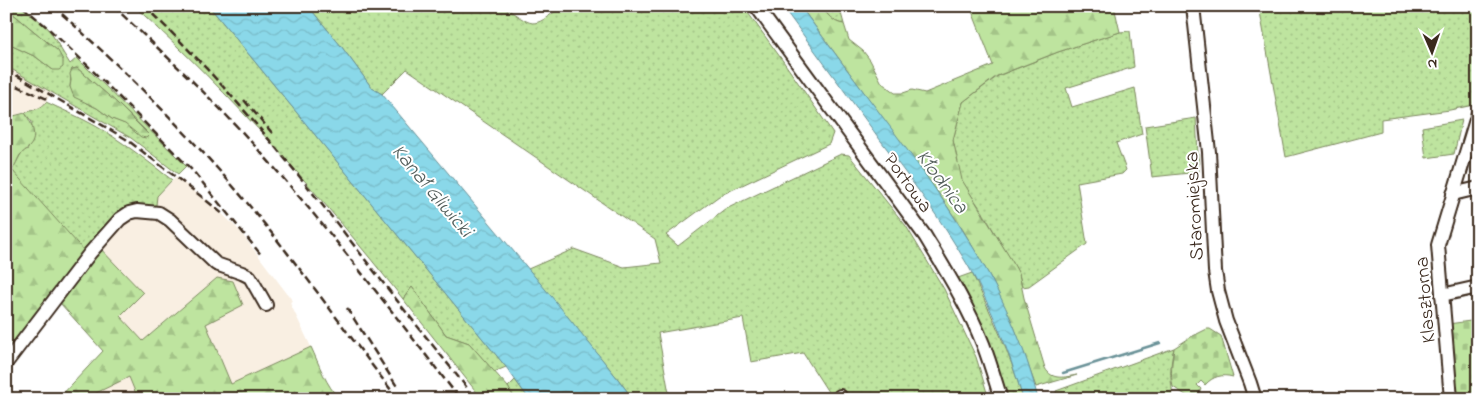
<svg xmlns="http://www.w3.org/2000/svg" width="1484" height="405" font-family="'Indie Flower',sans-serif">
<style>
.built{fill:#f9efe2}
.green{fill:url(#green-dots);stroke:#7c875e;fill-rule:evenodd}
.forest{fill:url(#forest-firs);stroke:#7c875e}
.cemetery{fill:url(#cemetery-stones);stroke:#7c875e}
.water{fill:url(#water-waves);stroke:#6a9298}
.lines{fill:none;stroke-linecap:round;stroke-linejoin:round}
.stream{stroke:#6a9298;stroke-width:2.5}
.minor-casing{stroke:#3b2a1e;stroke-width:16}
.minor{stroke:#fff;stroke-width:12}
.rail{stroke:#3b2a1e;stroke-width:2.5;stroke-dasharray:8 4;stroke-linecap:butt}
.labels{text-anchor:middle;stroke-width:4;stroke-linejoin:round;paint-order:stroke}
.street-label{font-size:20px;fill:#3b2a1e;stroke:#fff}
.water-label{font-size:21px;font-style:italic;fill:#535e5b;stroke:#fff}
</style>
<defs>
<pattern id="green-dots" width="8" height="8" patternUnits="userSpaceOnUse" patternTransform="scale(1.25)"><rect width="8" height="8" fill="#bee49f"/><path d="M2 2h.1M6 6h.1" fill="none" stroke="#a4c488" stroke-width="1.8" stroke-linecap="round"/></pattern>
<pattern id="forest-firs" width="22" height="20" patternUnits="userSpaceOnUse" patternTransform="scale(1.25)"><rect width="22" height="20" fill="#bee49f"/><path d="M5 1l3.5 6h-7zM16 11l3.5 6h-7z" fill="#a4c488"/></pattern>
<pattern id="cemetery-stones" width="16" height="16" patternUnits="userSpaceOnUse" patternTransform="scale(1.25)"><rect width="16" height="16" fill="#bee49f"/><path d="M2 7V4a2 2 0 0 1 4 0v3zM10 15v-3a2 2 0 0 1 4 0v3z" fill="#a4c488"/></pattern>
<pattern id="water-waves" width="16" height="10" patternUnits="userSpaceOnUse" patternTransform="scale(1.25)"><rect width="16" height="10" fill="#8ad8e9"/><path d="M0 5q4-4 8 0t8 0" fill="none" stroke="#78bac7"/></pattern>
</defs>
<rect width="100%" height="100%" fill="#fff"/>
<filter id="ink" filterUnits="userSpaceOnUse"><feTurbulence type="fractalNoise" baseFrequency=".02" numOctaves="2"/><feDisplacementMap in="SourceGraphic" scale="10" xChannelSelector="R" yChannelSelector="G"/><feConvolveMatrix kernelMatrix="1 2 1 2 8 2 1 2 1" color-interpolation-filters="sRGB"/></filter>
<g filter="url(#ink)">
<g class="built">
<polygon points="6,66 52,92 44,105 39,108 6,118"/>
<polygon points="176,177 216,208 239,230 292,300 290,303 311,347 231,384 206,324 217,278 143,341 120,316 143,293 95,243 157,196"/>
<polygon points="129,377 138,399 99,399 95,393"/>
</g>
<g class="green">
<path d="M6 6H22L48 28 70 64 77 58 186 166 178 174 131 138 6 66V43L36 57 53 70 58 51 6 8ZM77 68 117 103 146 131 112 119 97 108 86 103 70 87C71 81 70 75 72 69Z"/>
<path d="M134 6H209L506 367 494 372 469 343 446 335 412 287 403 299C320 195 233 95 134 6Z"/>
<path d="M308 6H502C535 26 530 31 562 6H743L783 61 833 133 829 144 719 196 666 235 678 246 726 209 841 154 849 155 906 226 944 289 976 357 989 399H844L842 392 835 391 830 395 803 353 751 362 743 318 658 333 670 399H633L618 379 528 269 574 249 624 267 661 263 655 239 407 69 382 94 372 88 341 46Z"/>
<path d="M821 6H839L844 24C833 23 827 14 821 6Z"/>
<polygon points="1259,6 1478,6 1478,104 1450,110 1381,119 1381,132 1286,157"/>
<polygon points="1130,31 1134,67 1066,88 1072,107 1135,88 1142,134 1116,143 1126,170 1122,174 1077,182 1087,244 1029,286 1022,287 1019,274 982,211 961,180 953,140 963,102 998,76 1058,52 1120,32"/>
<path d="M46 102C61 109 77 116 92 124 121 140 146 160 172 180L157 196 155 214 133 212 76 266 12 170 22 152 28 149 32 122 25 113C32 110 42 109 46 102Z"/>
<polygon points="1196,118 1199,172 1152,177 1145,126"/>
<polygon points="1462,120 1454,154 1426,158 1422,127"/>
<path d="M972 273C991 314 1011 355 1023 399H1007L976 316 958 278Z"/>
<path d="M1174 348C1172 357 1170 369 1171 378 1171 387 1175 392 1168 399H1057L1056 391Z"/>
<polygon points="515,380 529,399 515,399 508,387"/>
</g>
<g class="forest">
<path d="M800 6H821C827 14 833 23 844 24L849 40 863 51 870 60 882 83 895 93H903L912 90 925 93 993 65 970 6H1114L1120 32 1058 52 997 76 963 102 953 140 962 180 1012 261 1019 274 1024 298 1045 368C1052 381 1065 377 1077 375L1036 387 1015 329 992 280 963 230 937 191Z"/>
<polygon points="6,8 58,51 63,60 63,67 59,70 53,70 36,57 6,43"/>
<polygon points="77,68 117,103 149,135 146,138 141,137 125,124 112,119 97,108 74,97 70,87 71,80 70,74 72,69"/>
<path d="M25 113C31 122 39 137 29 147 26 150 23 152 20 155 17 160 16 165 12 170L86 253 95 243 143 293 120 316 143 341 217 278 233 281 243 305 206 324 231 384 311 347C319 364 326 386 340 399H138L129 377 96 393 99 399H58L103 351 60 303 6 368V118Z"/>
<polygon points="412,287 446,335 469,343 508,387 515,399 482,399 403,299"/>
</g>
<g class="cemetery">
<polygon points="1478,320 1478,399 1456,399 1448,324"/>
<path d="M1207 329H1210L1221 336 1233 377C1222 374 1213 376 1205 385L1201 381 1197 385 1201 389 1196 399H1192L1173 387C1170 375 1172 361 1174 348L1191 337Z"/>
</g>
<g class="water">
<polygon points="209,6 308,6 341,46 372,88 382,94 556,302 618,379 633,399 529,399 506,367"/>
<path d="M782 6H800C830 47 860 87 891 128 952 210 1014 297 1038 399H1023C1009 349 986 293 958 249 935 211 908 176 881 141 848 96 815 51 782 6Z"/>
</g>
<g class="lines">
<polyline class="stream" points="1063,373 1160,343"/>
<g class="minor-casing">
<g id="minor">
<path d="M756 6 925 236C946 271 968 306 983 344 990 362 995 380 1001 399"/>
<polyline points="1193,6 1209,152 1215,271 1218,291 1226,321 1250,383 1255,399"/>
<polyline points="1453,194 1478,188"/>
<polyline points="1442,295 1478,287"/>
<polyline points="6,363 90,253 120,219 129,213 137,211 159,213 170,220 216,264 242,273 250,277 266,305"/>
<polyline points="840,396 841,399"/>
<polyline points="1451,399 1438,245 1478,113"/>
</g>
</g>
<use href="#minor" class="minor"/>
<g class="rail">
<polyline points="22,6 48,28 87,65 193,171 262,256"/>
<path d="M53 6C128 73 199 143 262 221 309 279 352 340 398 399"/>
<path d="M113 6C161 51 210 96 254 145 327 226 393 313 460 399"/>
<path d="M144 6C233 89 307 185 381 280 412 320 444 359 476 399"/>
<polyline points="6,69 126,139 202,197 224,215"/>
<polyline points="6,81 47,99"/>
<polyline points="244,100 273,134"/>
<polyline points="347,308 398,388"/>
</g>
</g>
</g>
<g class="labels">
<g class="street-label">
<text transform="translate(909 182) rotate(54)" y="7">Portowa</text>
<text transform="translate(1193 206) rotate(-93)" y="7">Staromiejska</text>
<text transform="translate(1424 300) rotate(-95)" y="7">Klasztorna</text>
</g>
<g class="water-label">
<text transform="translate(943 181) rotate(54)" y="7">Kłodnica</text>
<text transform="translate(433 190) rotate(50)" y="7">Kanał Gliwicki</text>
</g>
</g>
<rect width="1484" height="405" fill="none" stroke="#fff" stroke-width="25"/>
<rect x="12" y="12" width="1459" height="380" fill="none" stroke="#3b2a1e" stroke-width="2" filter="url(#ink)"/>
<g transform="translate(1432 52) rotate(178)" stroke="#ffffff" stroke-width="4" paint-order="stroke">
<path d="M0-4L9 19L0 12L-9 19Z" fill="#3b2a1e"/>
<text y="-8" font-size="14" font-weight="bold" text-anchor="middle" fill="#3b2a1e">N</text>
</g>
</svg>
